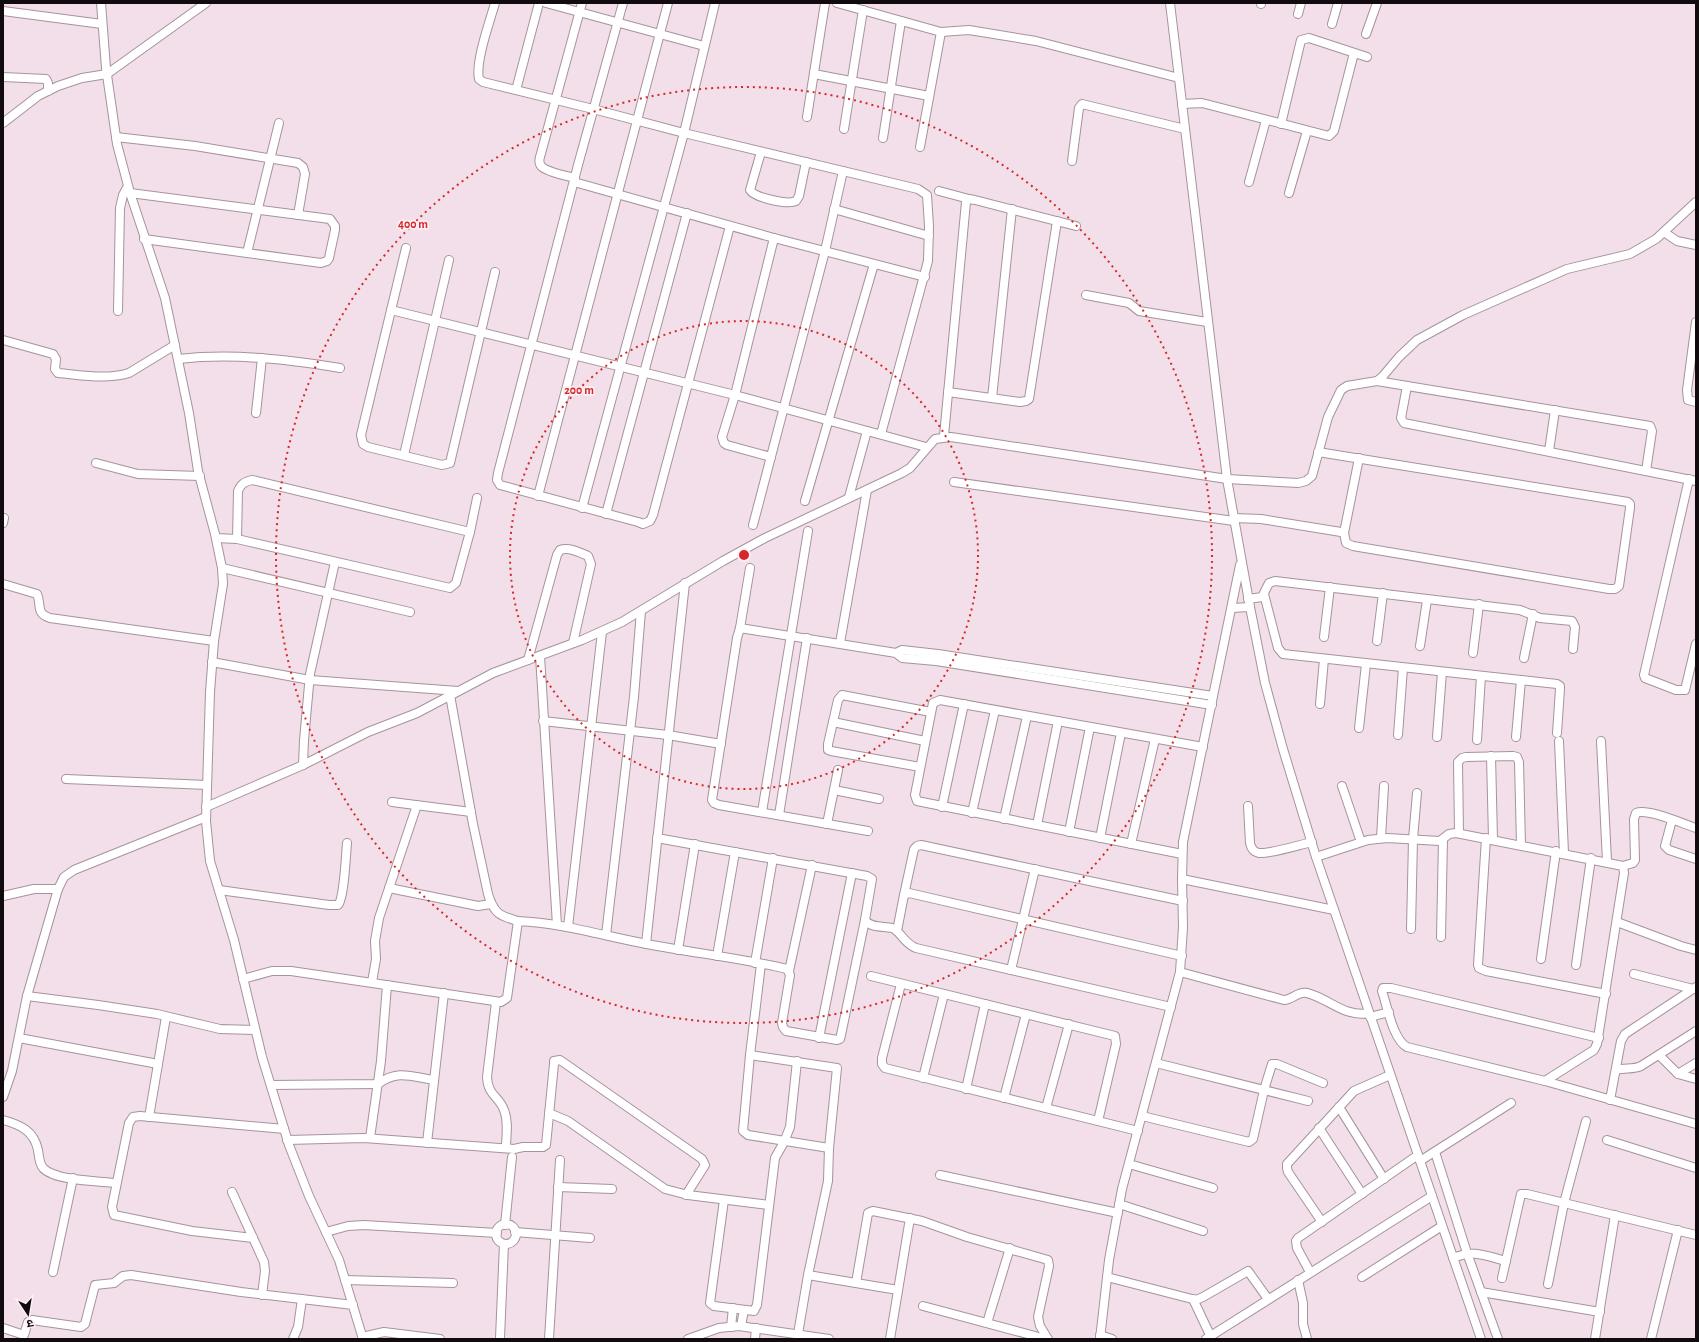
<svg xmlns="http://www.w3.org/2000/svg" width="1699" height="1342" font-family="'Alegreya Sans','Noto Sans Devanagari',sans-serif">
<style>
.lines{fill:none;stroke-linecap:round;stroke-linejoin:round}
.minor-casing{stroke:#a6939c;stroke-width:10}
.minor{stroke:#fff;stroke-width:8}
.ring{fill:none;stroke:#d62828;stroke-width:2;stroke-dasharray:2 4}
.centre{fill:#d62828;stroke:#feeef5;stroke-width:2}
.ring-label{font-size:12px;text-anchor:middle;font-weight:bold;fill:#d62828;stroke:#feeef5;stroke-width:3.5;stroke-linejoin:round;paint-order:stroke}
</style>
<rect width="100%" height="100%" fill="#f3dfe9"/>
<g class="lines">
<g class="minor-casing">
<g id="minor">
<polyline points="101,3 106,68 117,144 130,193 165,298 189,413 198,471 215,534 222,568 223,584 214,641 210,692 206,821 210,861 234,940 262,1057 289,1145 309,1196 339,1260 363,1339"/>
<path d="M495 3C490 21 475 62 479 79L483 82 593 109 684 133 918 189 927 195 929 226 928 261 881 434"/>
<polyline points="546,3 704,46"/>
<polyline points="623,3 578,165 498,473 497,480 500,485 638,522 643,524 650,521 653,515 730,226"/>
<polyline points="837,3 941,32 969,30 1036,41 1179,78"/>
<polyline points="1170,3 1227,479 1250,607 1265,683 1283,749 1316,857 1481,1339"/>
<polyline points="1261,4 1261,3"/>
<polyline points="3,11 102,24"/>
<polyline points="1298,14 1301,3"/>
<polyline points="1332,24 1338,3"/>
<polyline points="1366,34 1377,3"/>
<polyline points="814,74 929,96"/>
<polyline points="3,77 46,79 48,83 48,91"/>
<polyline points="516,90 539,3"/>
<polyline points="1182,104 1202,103 1329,136 1334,131 1354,53"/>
<polyline points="807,117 825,3"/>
<polyline points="3,123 38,96 58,86 82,78 107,74 206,3"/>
<polyline points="1281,124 1301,40 1309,38 1367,57"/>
<polyline points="844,129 863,10"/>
<polyline points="116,137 195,146 298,163 303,167 305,174 298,215"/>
<polyline points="883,138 901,21"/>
<polyline points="920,147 941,32"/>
<path d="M761 152 750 190C755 198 788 205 796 201L799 196 806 162"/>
<polyline points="1072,161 1079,108 1082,104 1185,129"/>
<path d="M575 178C567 176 546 172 541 166 539 163 539 160 540 157L582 3"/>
<polyline points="574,182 774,238 925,277"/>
<polyline points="1249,182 1266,120"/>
<polyline points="939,191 969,199"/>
<polyline points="130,193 330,219 335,226 335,230 329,258 327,261 321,263 144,239"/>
<polyline points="1289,193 1307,131"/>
<polyline points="834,209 929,236"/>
<polyline points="1664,232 1677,241 1696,245"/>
<polyline points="406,248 361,435 363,444 368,447 442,465 450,463 495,272"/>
<polyline points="247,253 279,123"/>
<polyline points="1086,295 1129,303 1139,311 1207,322"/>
<polyline points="391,310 735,395 926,447"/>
<polyline points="118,311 120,208 123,195 128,186"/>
<polyline points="1696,322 1687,390 1688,400 1696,402"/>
<path d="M3 340 53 354 56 359 55 369 58 373C82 375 106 380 129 373L175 345"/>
<path d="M178 359C233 353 285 359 340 368"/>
<polyline points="1377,381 1650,426 1652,431 1646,471"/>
<polyline points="1407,386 1401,418 1404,423 1696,481"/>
<polyline points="948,392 1020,402 1026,401 1029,399 1057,221"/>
<polyline points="992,398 1012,209"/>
<polyline points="256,413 262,358"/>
<polyline points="944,436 966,202 969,199 975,200 1076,226"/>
<polyline points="1549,451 1555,410"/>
<polyline points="404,455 449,260"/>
<polyline points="771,457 727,445 724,443 722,437 735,395 774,238"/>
<polyline points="96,463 138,474 200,476"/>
<polyline points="1689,479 1644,675 1645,678 1676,690 1685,690 1696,644"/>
<polyline points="954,482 1234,521"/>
<polyline points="538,496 668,3"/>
<polyline points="849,497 867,431"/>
<polyline points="805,501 874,264"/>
<polyline points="582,508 684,133 715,3"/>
<polyline points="606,514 687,213"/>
<polyline points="1234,518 1261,519 1341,532 1344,533 1346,543 1353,546 1609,589 1615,589 1619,586 1630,508 1630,504 1628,502 1318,452"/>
<polyline points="3,523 4,518"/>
<polyline points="753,525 825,251 843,171"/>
<polyline points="1344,533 1359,458"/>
<polyline points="216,538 237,539 450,588 456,583 470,532 477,498"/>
<path d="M237 539 238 491C241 484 244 482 252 480L470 532"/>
<polyline points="222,568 410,612"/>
<path d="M3 584 37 594C42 605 35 613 50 618L214 641"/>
<polyline points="1264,594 1278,648 1283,654 1557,684 1560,686 1560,689 1557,733"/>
<polyline points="1248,599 1262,597 1269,583 1275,581 1520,610 1540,618 1572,621 1575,627 1573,649"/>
<polyline points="1232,608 1250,607"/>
<polyline points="740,628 750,568"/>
<polyline points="1324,637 1330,587"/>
<polyline points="1377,641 1383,593"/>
<polyline points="840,643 867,490"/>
<polyline points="1420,646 1427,600"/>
<polyline points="896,653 902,650 938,654 1213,696"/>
<polyline points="1473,653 1479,604"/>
<polyline points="540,656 557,925"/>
<polyline points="1524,658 1533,614"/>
<path d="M528 660 557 555 560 550C569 547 579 552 588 556L591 564 573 643"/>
<polyline points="212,662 310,680 458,691"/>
<path d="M450 695 473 824 488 894C494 914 500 916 518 921"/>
<polyline points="1320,704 1324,659"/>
<polyline points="543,721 668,735 721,744"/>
<polyline points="833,722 925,741"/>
<polyline points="1359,728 1366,664"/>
<polyline points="1398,735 1403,668"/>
<polyline points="1437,737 1442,672"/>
<polyline points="1516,737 1521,680"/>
<polyline points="1477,740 1481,676"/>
<polyline points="1559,741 1564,853"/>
<polyline points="1601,741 1607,861"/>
<polyline points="1491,756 1493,839"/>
<polyline points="303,765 304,740 310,674 335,562"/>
<polyline points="920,767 831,751 828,750 828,744 838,700 842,695 931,712"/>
<polyline points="66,779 207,785"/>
<polyline points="1342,786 1361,842"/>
<polyline points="834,790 879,799"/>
<polyline points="392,802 471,812"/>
<path d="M1248 806 1250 843C1251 848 1253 852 1259 853 1271 854 1299 845 1312 842"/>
<polyline points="206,807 303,765 368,732 417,713 493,673 582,640 622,622 723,561 765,538 902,473 910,468 935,439 951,437 1227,479 1298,483 1306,481 1312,476 1328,417 1341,390 1347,386 1377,381 1383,376 1399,357 1417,340 1463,315 1567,269 1630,254 1656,239 1696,202"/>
<polyline points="942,807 964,704"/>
<polyline points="762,812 808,531"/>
<polyline points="972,813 995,710"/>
<polyline points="779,815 807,638"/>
<polyline points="1004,819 1027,716"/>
<polyline points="1672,820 1665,846 1669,850 1696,859"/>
<polyline points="827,824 838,770"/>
<polyline points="1037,825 1058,721"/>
<polyline points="868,831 719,805 714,803 712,800 737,638 740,628 896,653 902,658 936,661 1212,705"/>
<polyline points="1069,832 1090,727"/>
<polyline points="1459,833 1458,762 1462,758 1466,757 1513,756 1517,757 1519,762 1521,845"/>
<path d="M657 838 867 876 872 879 865 920C870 928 883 926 892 928 901 931 903 943 916 948L1171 1007"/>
<polyline points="1100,838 1121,733"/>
<polyline points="1381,838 1384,786"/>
<polyline points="1486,838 1478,965 1479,968 1486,971 1606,994"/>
<polyline points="1131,844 1155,739"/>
<polyline points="1182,854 917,801 915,795 933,703 940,700 1203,747"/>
<polyline points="1316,857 1368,840 1387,838 1440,841 1449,834 1456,833 1623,866 1624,873 1597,1044 1594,1050 1545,1081"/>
<path d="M1623 866 1633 863 1635 860 1634 819 1636 813C1648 808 1683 824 1696 828"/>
<polyline points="1182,879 1334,910"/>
<polyline points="389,888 478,906 491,904"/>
<path d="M219 890 329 905H338C344 899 346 854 347 843"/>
<polyline points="904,895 914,849 917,846 921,845 1183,901"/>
<polyline points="3,896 34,889 58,889"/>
<polyline points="1617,922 1681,946 1696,950"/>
<polyline points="568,927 602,632"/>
<polyline points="1411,929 1413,839 1417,793"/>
<polyline points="897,931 904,895 909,893 1182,956"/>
<polyline points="606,935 634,697 641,611"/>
<polyline points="1441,937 1443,839"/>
<polyline points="646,944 685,583"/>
<polyline points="678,950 695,844"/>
<polyline points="717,956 735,852"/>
<polyline points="1541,959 1556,851"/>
<polyline points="755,963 773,858"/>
<polyline points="761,964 750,1055 743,1131 748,1135 829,1148"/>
<polyline points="1576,965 1591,858"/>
<polyline points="1011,970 1035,869"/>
<polyline points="789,971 812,865"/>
<path d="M1180 972 1284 1000C1292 1000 1298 991 1307 993 1328 998 1345 1018 1369 1013"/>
<polyline points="1634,974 1693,989"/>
<polyline points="871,976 1115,1036 1116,1044 1098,1121"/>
<path d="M243 979 272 971H291L501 1002 507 998 518 921C562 923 604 936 647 944 693 953 741 958 787 969L790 975 782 1023 783 1027 786 1031 837 1040 840 1039 841 1035 865 920"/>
<polyline points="372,982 376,959 375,941 379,918 417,805"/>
<polyline points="901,984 882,1058 882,1064 885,1068 1138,1131"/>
<polyline points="27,996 98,1005 157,1014 220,1029 255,1030"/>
<path d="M496 1002 487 1077C488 1096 499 1096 504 1110 509 1122 506 1136 506 1148"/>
<polyline points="1370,1017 1389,1012"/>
<polyline points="19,1038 158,1064"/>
<polyline points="819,1038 852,873"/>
<path d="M1599 1038 1391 988H1383L1382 991C1387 1005 1393 1040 1407 1047L1545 1081 1696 1124"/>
<polyline points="750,1055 837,1068 829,1148 828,1181 808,1275 798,1334"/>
<polyline points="1659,1055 1678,1074 1696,1079"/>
<polyline points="1156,1063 1308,1101"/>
<path d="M1616 1070C1625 1067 1633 1070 1641 1066L1696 1031"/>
<polyline points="1678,1074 1696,1063"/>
<polyline points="923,1078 944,994"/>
<path d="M271 1085 378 1084C398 1069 412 1077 434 1080"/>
<polyline points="966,1089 985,1004"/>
<polyline points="3,1097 12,1071 27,996 58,889 64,877 74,870 206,817"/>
<polyline points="1004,1098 1026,1014"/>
<polyline points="1610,1100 1621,1041 1625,1034 1696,987"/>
<polyline points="1339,1107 1384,1179"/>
<polyline points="1046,1108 1069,1024"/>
<polyline points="549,1113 568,1121 665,1189 688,1195 769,1205"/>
<polyline points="1142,1116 1249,1142 1253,1139 1264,1090 1272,1064 1277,1064 1323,1083"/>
<polyline points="149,1117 166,1017"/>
<path d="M3 1120C21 1125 34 1131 38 1150 39 1156 39 1163 43 1168 55 1181 99 1181 116 1183"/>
<polyline points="1319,1128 1362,1194"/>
<polyline points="370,1138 381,1061 387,985"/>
<polyline points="287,1140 364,1138 514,1149 523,1147 543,1147 546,1145 554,1064 554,1061 560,1060 702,1159 705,1165 686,1195"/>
<polyline points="1607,1140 1696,1168"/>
<polyline points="427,1143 444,993"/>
<polyline points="1435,1152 1467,1253 1498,1339"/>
<polyline points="1420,1161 1511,1103"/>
<polyline points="1129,1164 1213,1188"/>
<polyline points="940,1175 1118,1213"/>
<polyline points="558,1187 612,1189"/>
<polyline points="232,1192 264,1262 265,1271 262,1295"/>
<polyline points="724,1200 710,1303 714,1306 754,1311 757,1305 775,1158 784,1142 790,1127 797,1061"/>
<polyline points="1119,1204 1203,1231"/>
<polyline points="1322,1222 1288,1172 1287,1168 1287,1164 1354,1091 1390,1075"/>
<circle cx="506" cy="1234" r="10"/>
<polyline points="505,1225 512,1157"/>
<polyline points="326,1232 348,1226 364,1225 497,1233"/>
<polyline points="515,1232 590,1238"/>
<polyline points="253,1238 192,1231 114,1215 112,1207 129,1123 133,1117 140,1116 284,1129"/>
<path d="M1453 1258C1473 1249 1486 1256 1506 1261"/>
<polyline points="53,1272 73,1178"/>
<polyline points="1310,1272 1297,1248 1296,1241 1298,1238 1418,1155"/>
<polyline points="808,1275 898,1290"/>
<polyline points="1107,1277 1196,1300 1203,1297 1248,1271 1268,1299"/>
<polyline points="1362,1277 1442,1226"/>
<polyline points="1502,1278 1521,1194 1527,1194 1696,1235"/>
<polyline points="345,1280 453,1283"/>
<polyline points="1298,1280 1303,1303 1303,1324 1307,1339"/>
<polyline points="856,1283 868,1213 873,1211 922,1221 967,1237 1048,1260 1049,1266 1038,1317 1040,1326 1048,1339"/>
<polyline points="1548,1284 1564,1203 1586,1121"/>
<polyline points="1481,1292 1600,1312"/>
<polyline points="1193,1299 1210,1335"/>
<polyline points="923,1306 1046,1339"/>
<polyline points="987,1323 1010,1248"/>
<polyline points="741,1326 744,1310"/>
<polyline points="731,1327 733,1308"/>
<polyline points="3,1328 24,1335 28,1322 32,1320 81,1327 85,1324 95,1285 114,1283 123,1276 131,1275 241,1292 353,1305"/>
<polyline points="1100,1335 1112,1339"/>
<polyline points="362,1337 384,1332 440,1339"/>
<polyline points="500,1338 504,1244"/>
<polyline points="293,1339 298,1327 302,1299"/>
<polyline points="549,1339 560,1160"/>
<polyline points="688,1339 719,1328 739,1326 829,1339"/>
<polyline points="755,1339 756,1328"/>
<polyline points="890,1339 910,1218"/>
<polyline points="1100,1339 1109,1260 1122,1189 1180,972 1183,927 1182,879 1183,842 1240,565"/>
<polyline points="1206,1339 1432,1196"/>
<polyline points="1595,1339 1615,1215"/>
<polyline points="1651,1339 1678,1230"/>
</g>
</g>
<use href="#minor" class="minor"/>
</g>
<g class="ring">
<circle cx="744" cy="555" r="234"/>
<circle cx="744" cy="555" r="468"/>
</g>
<circle cx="744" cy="555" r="6" class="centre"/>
<g class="ring-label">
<text x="413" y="228">400 m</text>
<text x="579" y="394">200 m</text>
</g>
<rect width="1699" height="1342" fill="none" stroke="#110a0e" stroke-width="8"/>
<g transform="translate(28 1314) rotate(168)" stroke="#feeef5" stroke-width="3" paint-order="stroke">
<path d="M0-3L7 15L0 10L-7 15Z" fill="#110a0e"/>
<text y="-6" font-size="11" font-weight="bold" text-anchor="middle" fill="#110a0e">उ</text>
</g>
</svg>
